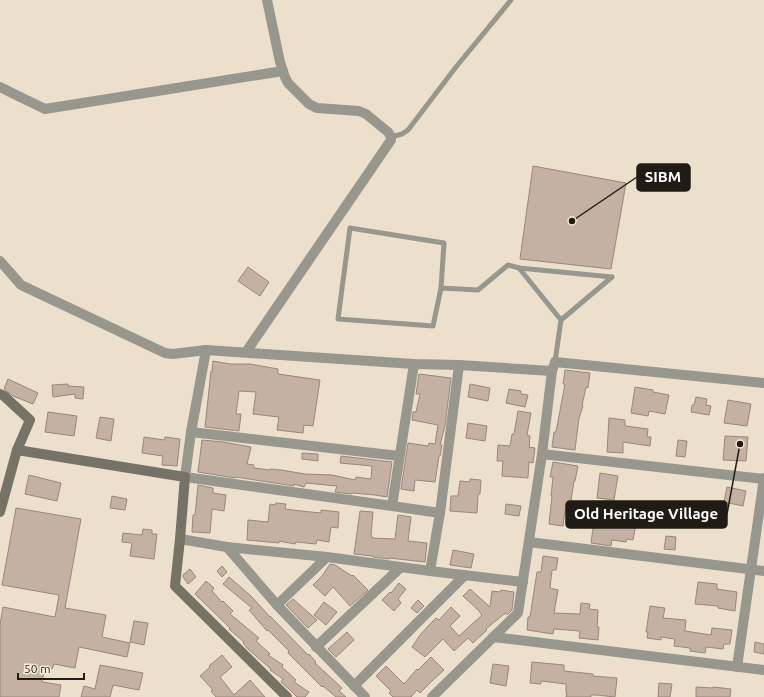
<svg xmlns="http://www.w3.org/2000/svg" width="764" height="697" font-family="Ubuntu,sans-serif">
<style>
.building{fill:#c5b1a4;stroke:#998679}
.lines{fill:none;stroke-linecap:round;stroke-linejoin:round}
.lane{stroke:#98978e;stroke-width:5}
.street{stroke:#98978e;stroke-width:10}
.secondary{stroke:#747366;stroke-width:10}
.leader{fill:none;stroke:#201c15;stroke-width:1.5}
.callout-dot{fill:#201c15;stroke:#faeeda;stroke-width:1.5}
.callout{fill:#201c15;stroke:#201c15;stroke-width:1.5}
.callout-label{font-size:15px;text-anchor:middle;font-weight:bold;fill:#fff}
</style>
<rect width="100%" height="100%" fill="#ece0cd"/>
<g class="building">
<polygon points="533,166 626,183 611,269 520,259"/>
<polygon points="248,267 269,282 260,296 238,281"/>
<polygon points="213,361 230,364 250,364 278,369 278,374 320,380 313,426 304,425 303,433 277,430 279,417 253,414 256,392 239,391 236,414 241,414 239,431 205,427 211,371 212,372"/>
<polygon points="565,370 590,373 588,388 586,387 582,406 583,406 579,418 575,450 552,447 554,432 556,432 565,384 563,384"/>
<polygon points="419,374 451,378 445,426 440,445 442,445 440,456 439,456 435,482 415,480 414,491 401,489 408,443 428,446 429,443 435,444 438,425 412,420 413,412 416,412 420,394 416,394"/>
<polygon points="8,379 38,393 33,404 13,396 4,389"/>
<polygon points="68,384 68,386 84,387 83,399 75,398 75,394 53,397 52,385"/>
<polygon points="470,384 490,388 488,401 468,397"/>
<polygon points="635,387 653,390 653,392 669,395 665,414 649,411 648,416 631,413"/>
<polygon points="509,389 521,391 521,394 528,395 525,407 506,403"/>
<polygon points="696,397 707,399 706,405 711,406 709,415 691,412 692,405 694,405"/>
<polygon points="728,400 751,404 747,426 724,423"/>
<polygon points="518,411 531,413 527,435 530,436 529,447 535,448 533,463 529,462 528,478 502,476 503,461 497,461 498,445 510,446 512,434 514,434"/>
<polygon points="48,412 77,416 74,436 45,432"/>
<polygon points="100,417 114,419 111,441 96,438"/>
<polygon points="609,418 625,420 625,426 648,429 647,437 651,437 650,446 623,442 623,453 607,452"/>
<polygon points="468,423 487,426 485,441 466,438"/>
<polygon points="725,436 748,437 746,461 723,460"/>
<polygon points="144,437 164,440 165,437 180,439 177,466 162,465 163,456 142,453"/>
<polygon points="202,440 223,442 251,447 247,464 254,465 254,468 270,470 270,469 281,470 305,474 332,475 355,480 356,477 371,479 372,466 340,463 341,456 392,462 387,497 375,495 352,493 352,494 335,492 337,486 306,483 304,487 294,484 294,486 236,477 235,478 198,472"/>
<polygon points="678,440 687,441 685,457 676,456"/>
<polygon points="302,453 318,454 318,461 302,459"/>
<polygon points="553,462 578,466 575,481 574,481 571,500 572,500 570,511 565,510 563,526 549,524 552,496 551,496 553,477 550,477"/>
<polygon points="600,473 618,476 614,500 597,498"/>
<polygon points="29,475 61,483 57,501 25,494"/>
<polygon points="470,479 481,480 480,494 478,494 477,513 450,511 451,496 458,496 460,481 470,482"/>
<polygon points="198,485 213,488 213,493 226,495 224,511 212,509 210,533 192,532 193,515 195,515"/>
<polygon points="727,487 746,491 743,506 724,502"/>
<polygon points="112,496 127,499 125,510 110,508"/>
<polygon points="276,503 286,504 285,509 301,511 321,513 321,510 339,512 338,528 331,527 329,542 317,540 316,544 296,542 295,544 279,541 279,543 247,540 248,520 268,522 270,504 275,505"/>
<polygon points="506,504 521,506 519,516 505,514"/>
<polygon points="16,508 81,519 65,608 106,615 102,637 130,643 127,657 79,647 75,668 54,664 52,669 45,668 42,682 61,685 59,697 0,697 0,625 3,607 55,617 59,595 2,585"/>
<polygon points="360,511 373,512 371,535 372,536 372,538 395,539 398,515 411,517 408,541 427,543 425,562 389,558 389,559 373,557 373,556 354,554"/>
<polygon points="618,512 649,516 648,526 636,524 633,540 627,539 626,542 612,540 611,546 591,543 594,521 617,524"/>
<polygon points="143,529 152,530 152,534 157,534 154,559 130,556 132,543 122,542 123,533 142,535"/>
<polygon points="666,536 676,537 675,550 664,549"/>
<polygon points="453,550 474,554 471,568 450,565"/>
<polygon points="543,556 558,558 556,570 552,570 550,588 558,590 554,613 580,614 581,603 590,604 589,609 598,610 597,627 599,627 598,640 579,638 580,631 554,629 553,634 527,630 528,617 530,617 537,572 541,572"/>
<polygon points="330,564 335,565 352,576 353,575 368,590 350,606 333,587 325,596 313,585 322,576"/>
<polygon points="222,566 227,572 222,577 217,571"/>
<polygon points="190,569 196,577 188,584 183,577 183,575"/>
<polygon points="229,577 251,596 270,617 270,616 308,655 309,654 316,662 315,663 342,688 339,691 346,697 336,697 323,686 322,687 288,653 289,651 268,630 267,631 249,610 252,608 223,584"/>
<polygon points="206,581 214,588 212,591 222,602 223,601 233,611 230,614 259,638 256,641 270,654 268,655 283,665 282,667 296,680 294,682 309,692 305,697 297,697 291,691 281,682 283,679 270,670 271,669 249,650 243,643 244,642 229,629 230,628 195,594"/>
<polygon points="698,582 717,584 717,589 737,592 735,611 718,608 718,606 695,604"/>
<polygon points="399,583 406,589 398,599 401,603 394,611 382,600 390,592 391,593"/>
<polygon points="470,589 490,607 492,591 500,592 501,590 514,592 512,610 508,614 504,614 486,629 487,630 473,643 468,638 454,651 443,639 425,657 412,647 420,635 429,625 436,618 439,620 451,607 460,616 450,626 459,636 482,615 480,613 480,612 463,596"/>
<polygon points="293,599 317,620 308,628 286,605"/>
<polygon points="418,600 424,606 417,613 411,608"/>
<polygon points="324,602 337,612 326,625 314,615"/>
<polygon points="650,606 665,608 663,618 686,620 685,631 711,635 712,628 732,630 730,644 724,644 723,649 706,647 705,653 690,651 690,648 674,646 675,639 661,637 661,640 647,638 648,632 646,632"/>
<polygon points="134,621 148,623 144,645 130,642"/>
<polygon points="347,632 354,640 336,657 328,649"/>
<polygon points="755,642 764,644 764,654 754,652"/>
<polygon points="222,655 232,667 220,677 234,695 250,680 265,697 216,697 211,691 213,690 200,676 210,667 209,666"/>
<polygon points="431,657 444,670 432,681 420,693 417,690 411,697 393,697 389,693 391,691 376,676 386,666 404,684 417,669 418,670"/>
<polygon points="532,662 564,665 564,671 593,674 593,676 617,678 615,697 596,695 591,695 591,697 566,697 567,693 566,693 566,684 541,681 541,684 530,683"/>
<polygon points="493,664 509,666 506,686 490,683"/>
<polygon points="100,665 143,673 139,690 113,685 110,697 81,697 84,686 95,689"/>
<polygon points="659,683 672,684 670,697 658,697"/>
<polygon points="696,687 713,688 713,687 731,689 730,697 696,697"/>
</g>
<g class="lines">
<g class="lane">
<polyline points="391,137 402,134 408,130 456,67 511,0"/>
<polyline points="519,268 561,320 555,362"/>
<polyline points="441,288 444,243 350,228 338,319 433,326 441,288 478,290 508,265 519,268 612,277"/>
<polyline points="561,320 612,277"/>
</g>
<g class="street">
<polyline points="0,87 12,93 45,109 283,71"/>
<polyline points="0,261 21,285 165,353 173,354 206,350"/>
<polyline points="246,352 391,140 391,137 388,132 366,114 359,111 317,108 309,104 288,83 285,77 280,62 267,0"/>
<polyline points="414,364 392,506 440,513 430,571 523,582"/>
<polyline points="191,432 399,456"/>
<polyline points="542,454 552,371 555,362 764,383"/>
<polyline points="392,506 185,477 191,432 206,350 414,364 459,365 552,371"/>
<polyline points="440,513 459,365"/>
<polyline points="180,539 227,547 327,557 430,571"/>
<polyline points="529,542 764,571"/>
<polyline points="227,547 277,605 365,697"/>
<polyline points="277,605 327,557"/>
<polyline points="493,637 764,670"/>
<polyline points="316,647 401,567"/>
<polyline points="737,667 764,478"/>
<polyline points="354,686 465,575"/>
<polyline points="432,697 518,613 542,454 764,479"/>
</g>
<g class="secondary">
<polyline points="0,394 4,396 30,420 17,450 0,512"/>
<polyline points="17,450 185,477 180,539 175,586 287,697"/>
</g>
</g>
<path class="leader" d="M572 221L637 177M740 444L727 514"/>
<g class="callout-dot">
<circle cx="572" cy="221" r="4"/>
<circle cx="740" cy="444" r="4"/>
</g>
<g class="callout">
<rect x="637" y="164" width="53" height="27" rx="4"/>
<rect x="566" y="501" width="161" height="27" rx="4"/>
</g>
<g class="callout-label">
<text x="663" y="182">SIBM</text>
<text x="646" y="519">Old Heritage Village</text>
</g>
<path d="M18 673v6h66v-6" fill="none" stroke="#201c15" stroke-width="2"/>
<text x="24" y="673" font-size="12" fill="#201c15" stroke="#faeeda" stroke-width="3" paint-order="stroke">50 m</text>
</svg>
